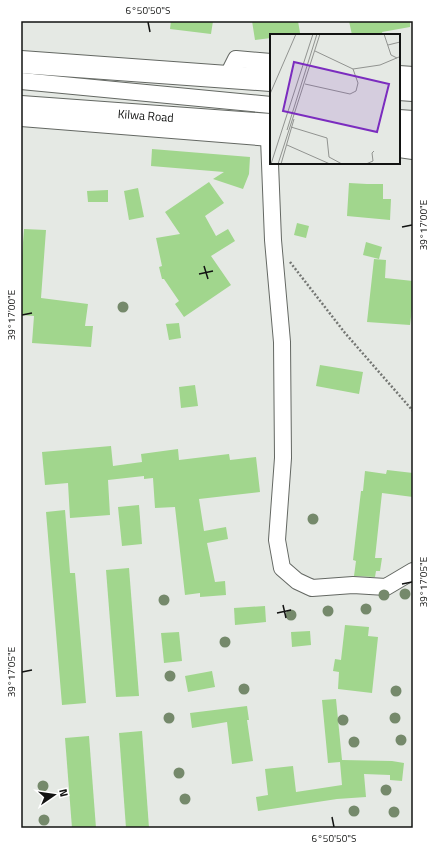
<svg xmlns="http://www.w3.org/2000/svg" width="434" height="849" font-family="'Titillium Web',sans-serif">
<style>
.building{fill:#a1d68d}
.lines{fill:none;stroke-linecap:round;stroke-linejoin:round}
.minor-casing{stroke:#646863;stroke-width:18}
.highway-casing{stroke:#646863;stroke-width:24}
.path{stroke:#747673;stroke-width:2.5;stroke-dasharray:2 2;stroke-linecap:butt}
.minor{stroke:#fff;stroke-width:16}
.highway{stroke:#fff;stroke-width:22}
.tree{fill:#75896b}
.ticks{fill:none;stroke:#121312;stroke-width:1.5}
.labels{text-anchor:middle;stroke-width:3;stroke-linejoin:round;paint-order:stroke}
.street-label{font-size:12px;fill:#121312;stroke:#fff}
.inset-road{fill:none;stroke:#919390;stroke-width:1}
.view{fill:#7b2cbf;fill-opacity:0.15;stroke:#7b2cbf;stroke-width:2}
.inset-edge{fill:none;stroke:#121312;stroke-width:2}
.neatline{fill:none;stroke:#121312;stroke-width:1.5}
.ticks-label{font-size:10px;text-anchor:middle;fill:#121312}
</style>
<rect width="100%" height="100%" fill="#e5e9e4"/>
<g class="building">
<polygon points="171,21 213,21 211,34 170,29"/>
<polygon points="252,21 298,21 300,33 286,35 271,35 271,38 255,40"/>
<polygon points="349,21 410,21 410,27 382,32 383,35 352,35"/>
<polygon points="152,149 250,157 249,174 243,189 213,179 224,172 151,166"/>
<polygon points="209,182 224,203 205,216 216,236 228,229 235,241 211,256 231,285 184,317 175,304 179,301 164,279 162,279 159,267 162,266 156,238 180,234 165,212"/>
<polygon points="349,183 367,184 383,184 383,199 391,199 390,220 347,216"/>
<polygon points="138,188 144,217 129,220 124,191"/>
<polygon points="108,190 108,202 88,202 87,191"/>
<polygon points="297,223 309,226 306,238 294,235"/>
<polygon points="24,229 46,230 41,298 88,304 85,326 93,326 91,347 32,343 34,316 21,315 21,269"/>
<polygon points="366,242 382,247 379,259 363,255"/>
<polygon points="374,259 386,260 385,278 413,281 413,301 410,325 367,322"/>
<polygon points="179,323 181,338 169,340 166,324"/>
<polygon points="320,365 363,372 359,394 316,386"/>
<polygon points="195,385 198,406 181,408 179,387"/>
<polygon points="111,446 113,466 142,462 141,454 178,449 179,460 229,454 230,460 256,457 260,492 199,499 204,531 226,527 228,539 207,543 215,582 225,581 226,595 200,597 200,593 185,595 175,507 155,508 153,478 144,479 144,476 108,480 110,515 70,518 68,483 45,485 42,452"/>
<polygon points="387,470 413,473 413,497 382,493 375,558 382,558 380,571 376,571 375,577 354,576 356,561 353,560 361,491 363,491 365,471 386,474"/>
<polygon points="139,505 142,544 122,546 118,507"/>
<polygon points="65,510 70,573 75,573 86,703 62,705 46,512"/>
<polygon points="129,568 139,696 116,697 106,570"/>
<polygon points="265,606 266,622 235,625 234,608"/>
<polygon points="345,625 369,627 368,636 378,637 372,693 338,689 339,672 333,671 335,659 341,660"/>
<polygon points="310,631 311,645 292,647 291,632"/>
<polygon points="179,632 182,661 164,663 161,633"/>
<polygon points="212,671 215,687 188,692 185,676"/>
<polygon points="336,699 342,760 392,761 404,763 402,781 390,780 390,775 364,774 366,797 337,799 258,811 256,797 268,795 265,769 293,766 296,792 342,785 340,762 328,763 322,700"/>
<polygon points="247,706 249,720 247,720 253,761 232,764 227,722 192,728 190,713"/>
<polygon points="142,731 149,828 126,828 119,733"/>
<polygon points="89,736 96,828 72,828 65,738"/>
</g>
<g class="lines">
<g class="minor-casing">
<g id="minor">
<polyline points="399,74 413,75"/>
<polyline points="227,77 236,59 271,62"/>
<polyline points="21,81 271,105"/>
<polyline points="21,118 271,138"/>
<polyline points="399,118 413,119"/>
<polyline points="270,125 269,138 273,240 282,342 283,458 277,540 282,568 297,581 312,588 353,585 386,587 413,571"/>
<polyline points="399,149 413,151"/>
</g>
</g>
<g class="highway-casing">
<g id="highway">
<polyline points="21,62 271,80"/>
<polyline points="399,89 413,90"/>
<path id="s1" d="M21 107 271 125"/>
<polyline points="399,135 413,137"/>
</g>
</g>
<polyline class="path" points="290,262 345,333 413,411"/>
<use href="#minor" class="minor"/>
<use href="#highway" class="highway"/>
</g>
<g class="tree">
<circle cx="123" cy="307" r="5.5"/>
<circle cx="313" cy="519" r="5.5"/>
<circle cx="405" cy="594" r="5.5"/>
<circle cx="384" cy="595" r="5.5"/>
<circle cx="164" cy="600" r="5.5"/>
<circle cx="366" cy="609" r="5.5"/>
<circle cx="328" cy="611" r="5.5"/>
<circle cx="291" cy="615" r="5.5"/>
<circle cx="225" cy="642" r="5.5"/>
<circle cx="170" cy="676" r="5.5"/>
<circle cx="244" cy="689" r="5.5"/>
<circle cx="396" cy="691" r="5.5"/>
<circle cx="169" cy="718" r="5.5"/>
<circle cx="395" cy="718" r="5.5"/>
<circle cx="343" cy="720" r="5.5"/>
<circle cx="401" cy="740" r="5.5"/>
<circle cx="354" cy="742" r="5.5"/>
<circle cx="179" cy="773" r="5.5"/>
<circle cx="43" cy="786" r="5.5"/>
<circle cx="386" cy="790" r="5.5"/>
<circle cx="185" cy="799" r="5.5"/>
<circle cx="354" cy="811" r="5.5"/>
<circle cx="394" cy="812" r="5.5"/>
<circle cx="44" cy="820" r="5.5"/>
</g>
<path class="ticks" d="M148 22 150 32M402 227 412 225M204 266 208 279M199 274 213 271M22 315 32 313M402 584 412 582M283 605 286 618M277 613 291 610M22 672 32 670M332 817 334 827"/>
<g class="labels">
<g class="street-label">
<text dy="4" stroke="none"><textPath href="#s1" startOffset="125">Kilwa Road</textPath></text>
</g>
</g>
<g transform="translate(270 34)">
<rect width="130" height="130" fill="#e5e9e4"/>
<path class="inset-road" d="M114 0 121 21 127 24M118 11 130 8M83 35 110 31 129 23M35 50 80 60 86 57 88 49 83 35 45 17M0 60 26 0M21 93 57 104 59 123 72 130M17 96 47 0M17 111 60 130M1 130 43 0M8 130 50 0M11 130 24 85M96 130 103 127 102 119 104 117"/>
<path class="view" d="M24 28 119 50 107 98 13 77Z"/>
<rect width="130" height="130" class="inset-edge"/>
</g>
<rect width="434" height="849" fill="none" stroke="#ffffff" stroke-width="44"/>
<g transform="translate(54 795) rotate(77)" stroke="#ffffff" stroke-width="3" paint-order="stroke">
<path d="M0-3L7 15L0 10L-7 15Z" fill="#121312"/>
<text y="-6" font-size="11" font-weight="bold" text-anchor="middle" fill="#121312">N</text>
</g>
<rect x="22" y="22" width="390" height="805" class="neatline"/>
<g class="ticks-label">
<text x="148" y="14">6°50'50"S</text>
<text transform="translate(423 225) rotate(-90)" y="4">39°17'00"E</text>
<text transform="translate(11 315) rotate(-90)" y="4">39°17'00"E</text>
<text transform="translate(423 582) rotate(-90)" y="4">39°17'05"E</text>
<text transform="translate(11 672) rotate(-90)" y="4">39°17'05"E</text>
<text x="334" y="842">6°50'50"S</text>
</g>
</svg>
